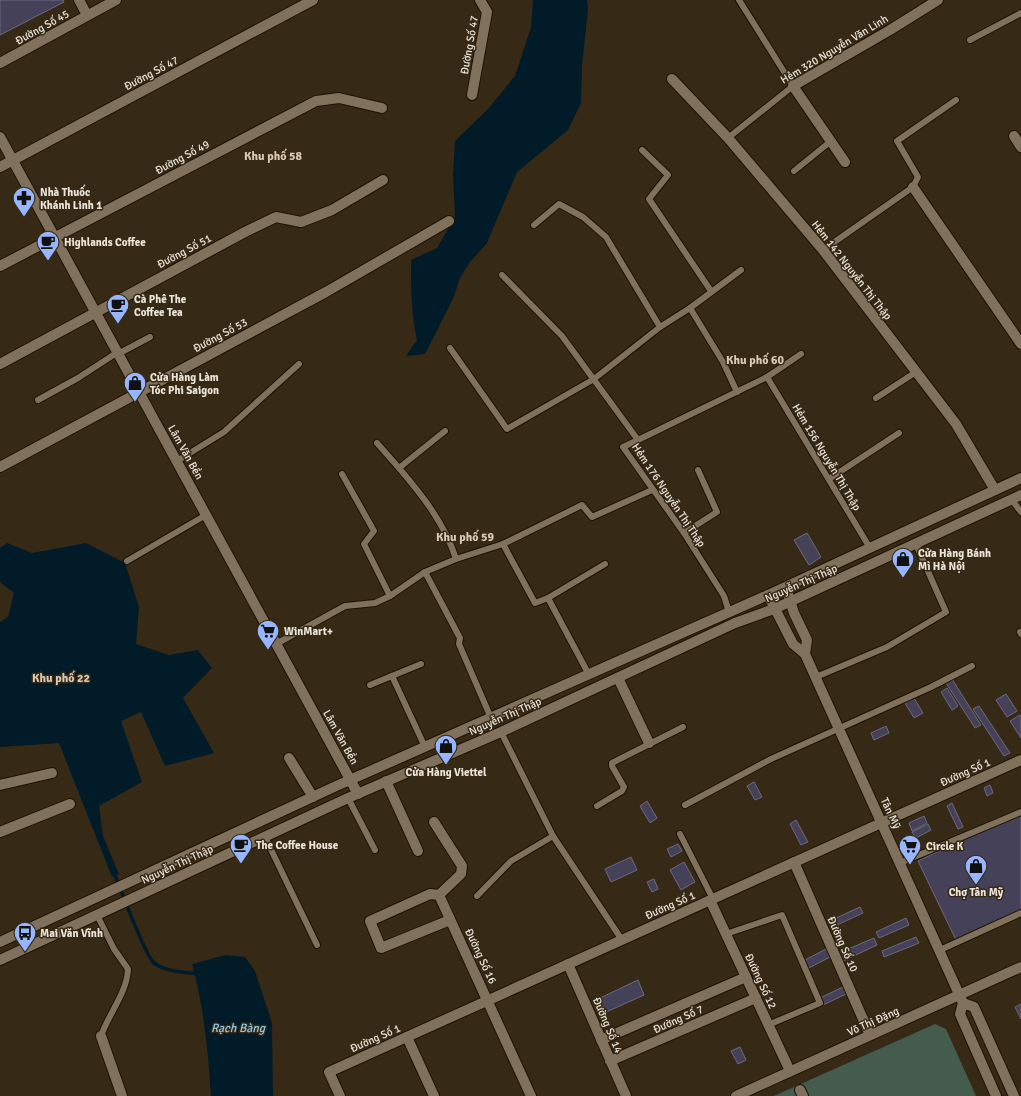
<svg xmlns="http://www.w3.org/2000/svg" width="1021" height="1096" font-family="Signika,sans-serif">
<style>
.green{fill:#445c4d}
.water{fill:#011b28}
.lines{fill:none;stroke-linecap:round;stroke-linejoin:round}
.stream{stroke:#011b28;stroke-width:3.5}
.building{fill:#444159;stroke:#6c6980}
.lane-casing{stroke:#1e1202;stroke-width:8}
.street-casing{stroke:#1e1202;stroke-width:12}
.secondary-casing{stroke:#1e1202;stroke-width:12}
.lane{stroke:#80715d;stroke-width:6}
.street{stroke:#80715d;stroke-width:10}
.secondary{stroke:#80715d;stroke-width:10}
.labels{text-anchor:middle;stroke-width:3;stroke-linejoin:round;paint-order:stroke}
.street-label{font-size:11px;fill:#ece4d8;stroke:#362a17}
.poi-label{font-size:11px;font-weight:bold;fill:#ece4d8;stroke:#362a17;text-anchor:start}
.neighbourhood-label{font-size:12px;font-weight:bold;fill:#dac9b3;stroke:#362a17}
.water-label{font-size:12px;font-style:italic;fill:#94cae9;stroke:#362a17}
</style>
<rect width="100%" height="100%" fill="#362a17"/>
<polygon class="green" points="935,1024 946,1029 976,1096 774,1096"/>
<g class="water">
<path d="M533 0H587L588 9 582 66 581 103 568 130 517 172 487 243 470 262 460 278 453 299 425 354 406 356 417 340C411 313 411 287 411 260L437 248 455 217 453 176 455 141 488 109 515 76 531 27Z"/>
<polygon points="7,543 32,553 86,543 125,563 139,607 136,644 169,655 198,650 212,668 183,698 214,753 165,766 141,712 121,721 142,782 99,806 103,836 119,874 112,877 59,743 0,747 0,622 8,617 14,593 0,582 0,548"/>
<path d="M226 955 245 957 255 971 272 1023 273 1096H211C208 1051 204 1007 192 964Z"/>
</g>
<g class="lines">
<path class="stream" d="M114 873C121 889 144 954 154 963 166 972 185 972 199 974"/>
</g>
<g class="building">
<polygon points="0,0 63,0 64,2 0,35"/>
<polygon points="807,533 821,557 809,565 794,540"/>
<polygon points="952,679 981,725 975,728 946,683"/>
<polygon points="947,688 958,706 952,710 941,692"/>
<polygon points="1006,694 1017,711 1007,717 996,700"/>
<polygon points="914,698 923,713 914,718 905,703"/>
<polygon points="979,706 1010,753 1004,756 973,709"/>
<polygon points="1020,715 1021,717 1021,738 1010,721"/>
<polygon points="886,726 889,733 874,740 871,733"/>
<polygon points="754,782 762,797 755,800 747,786"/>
<polygon points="990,785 993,793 987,796 984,788"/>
<polygon points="647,801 657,818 650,823 640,806"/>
<polygon points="952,803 963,827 958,829 947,806"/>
<polygon points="1021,812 1021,911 957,942 918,861"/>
<polygon points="924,816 927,823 912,831 909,823"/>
<polygon points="796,820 808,842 801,845 790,824"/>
<polygon points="928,824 931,830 916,838 912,832"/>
<polygon points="678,844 682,851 671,857 667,849"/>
<polygon points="631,857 637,870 611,882 605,869"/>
<polygon points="684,862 695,882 681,890 670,870"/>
<polygon points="654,879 658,889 652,892 647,882"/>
<polygon points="860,907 863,913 837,925 834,919"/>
<polygon points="906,918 909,925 879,938 876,932"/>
<polygon points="916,937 919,943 884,957 882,951"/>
<polygon points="874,938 877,945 843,961 839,953"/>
<polygon points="826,949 830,957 807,969 803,961"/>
<polygon points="638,980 644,995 604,1013 598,999"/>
<polygon points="843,987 846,994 823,1005 820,998"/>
<polygon points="1021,1004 1021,1019 1015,1007"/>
<polygon points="740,1047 746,1060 738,1064 731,1051"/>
</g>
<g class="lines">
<g class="lane-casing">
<g id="lane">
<polyline points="970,40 1021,13"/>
<polyline points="728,138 793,86 739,0"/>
<polyline points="642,150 668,175 649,199 711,291"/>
<polyline points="794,171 831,141"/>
<polyline points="534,225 559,204 583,217 606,237 660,327"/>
<polyline points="823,250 913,187 918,177 897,141 956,100"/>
<polyline points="502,275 562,336 638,440 623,447 684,533 724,596 729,612"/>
<polyline points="690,308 723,362 737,392"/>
<polyline points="450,348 507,429 594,379 660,327 690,308 741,270"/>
<polyline points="118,354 150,337"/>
<polyline points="767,377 870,548"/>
<polyline points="876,398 916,372"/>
<polyline points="38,400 78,378 118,352"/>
<path d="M445 431 399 468C422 495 445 524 456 559"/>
<polyline points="638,440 767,377 801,354"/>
<polyline points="377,443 399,468"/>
<polyline points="177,461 224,432 299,364"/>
<polyline points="342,474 374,531 364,544 390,596"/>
<polyline points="829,479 899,433"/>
<polyline points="1011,499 1021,512"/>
<polyline points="684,533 717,512 698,470"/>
<polyline points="503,544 535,603 548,598 605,564"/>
<polyline points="127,561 206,515"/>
<polyline points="425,572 460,638 459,644 491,718"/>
<polyline points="548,598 588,673"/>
<polyline points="1020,632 1021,634"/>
<polyline points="276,644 345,606 375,603 390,596 425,572 456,559 503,544 582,505 592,517 652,490"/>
<polyline points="392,676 425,747"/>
<polyline points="816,677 887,647 946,612 915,542"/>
<polyline points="370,685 421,664"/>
<polyline points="501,732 553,836 622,940"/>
<polyline points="348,798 375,850"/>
<polyline points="685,805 771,759 931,687 972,666"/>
<polyline points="597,806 622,791 624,787 612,766 612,763 683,727"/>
<polyline points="680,834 713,899"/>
<polyline points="265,837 317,945"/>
<polyline points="900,863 1021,812"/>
<polyline points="477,896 511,861 553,836"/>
<path d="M97 915 114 949 128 969C127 993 109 1013 101 1036"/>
<polyline points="726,934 782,915 820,1003 768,1025"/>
<polyline points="940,950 1021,913"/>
</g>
</g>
<g class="street-casing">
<g id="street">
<polyline points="79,0 87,15"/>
<polyline points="0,63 116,0"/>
<polyline points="672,79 728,138 823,250 956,424 995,490"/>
<polyline points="472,95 487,12 480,0"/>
<polyline points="1014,136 1021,147"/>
<polyline points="845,162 793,86 890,30 938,0"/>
<polyline points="0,167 313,0"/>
<polyline points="913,187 1021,344"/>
<polyline points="0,266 316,101 339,98 382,108"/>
<polyline points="0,364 245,232 276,217 301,222 332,210 383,180"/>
<polyline points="0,467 326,292 449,221"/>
<polyline points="618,678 649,743"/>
<polyline points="289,758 313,797"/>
<polyline points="386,781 418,851"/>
<polyline points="0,785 52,773"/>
<polyline points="434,822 462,866 461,874 439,895"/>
<polyline points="0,832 70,804"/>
<polyline points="794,862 870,1035"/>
<polyline points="710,900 790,1071"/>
<polyline points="450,920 381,948 370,921 430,894 439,895 531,1096"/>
<polyline points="568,964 626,1096"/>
<polyline points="101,1036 122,1096"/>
<polyline points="407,1037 434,1096"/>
<polyline points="601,1040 746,977"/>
<polyline points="610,1061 756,998"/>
<polyline points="800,1090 803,1096"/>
<polyline points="340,1096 329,1072 1021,760"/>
<polyline points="736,1096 1021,967"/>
</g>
</g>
<g class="secondary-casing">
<g id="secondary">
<polyline points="0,137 358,794"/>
<polyline points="788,594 794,613 807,640 805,654"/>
<polyline points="768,595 793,644 805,654 963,1003 960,1014 996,1096"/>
<polyline points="0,942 334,787 768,595 1021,478"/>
<polyline points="0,960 348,798 501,732 735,623 774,609 1021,495"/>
<polyline points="963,1003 974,1007 1014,1096"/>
</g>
</g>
<use href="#lane" class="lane"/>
<use href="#street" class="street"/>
<use href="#secondary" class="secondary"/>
</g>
<defs>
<g id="pharmacy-pin" transform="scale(1.15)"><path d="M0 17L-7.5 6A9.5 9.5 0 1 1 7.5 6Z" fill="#98b6fd" stroke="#362a17"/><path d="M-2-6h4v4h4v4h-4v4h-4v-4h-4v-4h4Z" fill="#111"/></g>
<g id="cafe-pin" transform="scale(1.15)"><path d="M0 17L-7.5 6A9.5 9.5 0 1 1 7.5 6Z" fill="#98b6fd" stroke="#362a17"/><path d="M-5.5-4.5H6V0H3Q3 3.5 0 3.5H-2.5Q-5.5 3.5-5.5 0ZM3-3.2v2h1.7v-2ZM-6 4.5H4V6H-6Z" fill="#111"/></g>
<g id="shop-pin" transform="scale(1.15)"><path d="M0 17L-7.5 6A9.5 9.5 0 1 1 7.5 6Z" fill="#98b6fd" stroke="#362a17"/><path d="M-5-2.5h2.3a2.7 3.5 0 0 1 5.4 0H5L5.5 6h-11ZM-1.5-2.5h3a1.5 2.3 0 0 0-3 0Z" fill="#111"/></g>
<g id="supermarket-pin" transform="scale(1.15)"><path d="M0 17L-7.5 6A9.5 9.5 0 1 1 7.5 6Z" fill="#98b6fd" stroke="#362a17"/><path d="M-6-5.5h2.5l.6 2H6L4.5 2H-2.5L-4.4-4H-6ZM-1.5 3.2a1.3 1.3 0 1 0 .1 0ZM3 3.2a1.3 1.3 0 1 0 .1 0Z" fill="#111"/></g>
<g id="bus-pin" transform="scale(1.15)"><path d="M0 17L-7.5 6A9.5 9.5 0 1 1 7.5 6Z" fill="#98b6fd" stroke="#362a17"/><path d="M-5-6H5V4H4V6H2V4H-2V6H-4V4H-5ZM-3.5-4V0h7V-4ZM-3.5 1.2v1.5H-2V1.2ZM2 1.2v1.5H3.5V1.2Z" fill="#111"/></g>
</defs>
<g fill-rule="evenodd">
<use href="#pharmacy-pin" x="24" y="198"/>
<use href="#cafe-pin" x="48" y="242"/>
<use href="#cafe-pin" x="118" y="305"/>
<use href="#shop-pin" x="135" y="383"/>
<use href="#shop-pin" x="903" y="559"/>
<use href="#supermarket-pin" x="268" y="631"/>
<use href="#shop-pin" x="446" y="746"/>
<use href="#cafe-pin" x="241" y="845"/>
<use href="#supermarket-pin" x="910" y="846"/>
<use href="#shop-pin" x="976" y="866"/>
<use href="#bus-pin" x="25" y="933"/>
</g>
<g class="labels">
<g class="street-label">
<text transform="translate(42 27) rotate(-29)" y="4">Đường Số 45</text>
<text transform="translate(469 45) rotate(-80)" y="4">Đường Số 47</text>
<text transform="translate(834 49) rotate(-31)" y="4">Hẻm 320 Nguyễn Văn Linh</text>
<text transform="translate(151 73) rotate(-28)" y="4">Đường Số 47</text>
<text transform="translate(182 157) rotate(-28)" y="4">Đường Số 49</text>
<text transform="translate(184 251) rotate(-28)" y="4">Đường Số 51</text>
<text transform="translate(852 270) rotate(52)" y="4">Hẻm 142 Nguyễn Thị Thập</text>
<text transform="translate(220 335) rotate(-28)" y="4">Đường Số 53</text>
<text transform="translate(186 452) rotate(61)" y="4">Lâm Văn Bền</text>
<text transform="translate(827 457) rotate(59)" y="4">Hẻm 156 Nguyễn Thị Thập</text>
<text transform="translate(669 495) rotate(56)" y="4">Hẻm 176 Nguyễn Thị Thập</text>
<text transform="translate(801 583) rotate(-24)" y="4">Nguyễn Thị Thập</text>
<text transform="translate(505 716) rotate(-24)" y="4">Nguyễn Thị Thập</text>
<text transform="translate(341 737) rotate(61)" y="4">Lâm Văn Bền</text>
<text transform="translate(965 772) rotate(-24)" y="4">Đường Số 1</text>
<text transform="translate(891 813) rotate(65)" y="4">Tân Mỹ</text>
<text transform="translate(177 864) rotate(-25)" y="4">Nguyễn Thị Thập</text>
<text transform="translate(670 905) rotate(-24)" y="4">Đường Số 1</text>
<text transform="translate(843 944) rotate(66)" y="4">Đường Số 10</text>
<text transform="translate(481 956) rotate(65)" y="4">Đường Số 16</text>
<text transform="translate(761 981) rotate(65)" y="4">Đường Số 12</text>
<text transform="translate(678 1019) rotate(-24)" y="4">Đường Số 7</text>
<text transform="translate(873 1021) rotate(-24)" y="4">Võ Thị Đặng</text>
<text transform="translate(608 1025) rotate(67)" y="4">Đường Số 14</text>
<text transform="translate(375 1038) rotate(-24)" y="4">Đường Số 1</text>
</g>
<g class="poi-label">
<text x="40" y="196">Nhà Thuốc<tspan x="40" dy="13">Khánh Linh 1</tspan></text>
<text x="64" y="246">Highlands Coffee</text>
<text x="134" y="303">Cà Phê The<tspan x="134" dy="13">Coffee Tea</tspan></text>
<text x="150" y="381">Cửa Hàng Làm<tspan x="150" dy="13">Tóc Phi Saigon</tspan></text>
<text x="918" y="557">Cửa Hàng Bánh<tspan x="918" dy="13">Mì Hà Nội</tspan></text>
<text x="284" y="635">WinMart+</text>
<text x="446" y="776" text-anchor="middle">Cửa Hàng Viettel</text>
<text x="256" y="849">The Coffee House</text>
<text x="926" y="850">Circle K</text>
<text x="976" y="896" text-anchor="middle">Chợ Tân Mỹ</text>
<text x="40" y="937">Mai Văn Vĩnh</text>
</g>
<g class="neighbourhood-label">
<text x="273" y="160">Khu phố 58</text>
<text x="755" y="364">Khu phố 60</text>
<text x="465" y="541">Khu phố 59</text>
<text x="61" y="682">Khu phố 22</text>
</g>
<g class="water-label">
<text x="238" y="1032">Rạch Bàng</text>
</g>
</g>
</svg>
